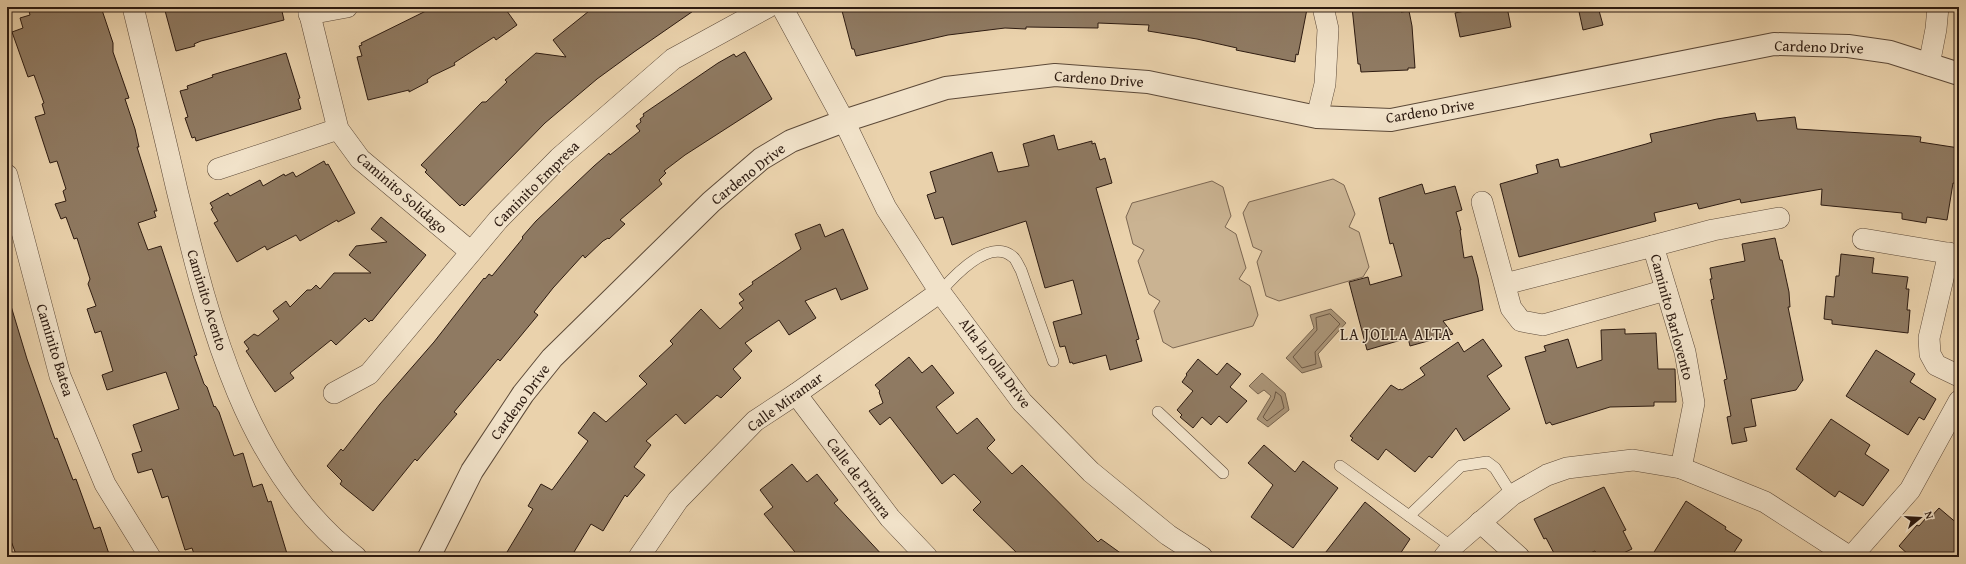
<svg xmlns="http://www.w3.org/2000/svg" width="1966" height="564" font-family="'Gentium Book Plus',serif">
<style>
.green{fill:#cab392;stroke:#7c6752}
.water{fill:#aa9477;stroke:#78644e}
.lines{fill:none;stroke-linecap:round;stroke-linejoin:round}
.shore{stroke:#6c5844;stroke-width:1}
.building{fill:#8f7a62;stroke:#2d1b11}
.service-casing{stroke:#5c4938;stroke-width:12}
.minor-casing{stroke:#5c4938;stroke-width:22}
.tertiary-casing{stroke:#5c4938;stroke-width:24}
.service{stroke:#f1e2c9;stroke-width:11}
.minor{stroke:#f1e2c9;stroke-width:21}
.tertiary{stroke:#f1e2c9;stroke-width:22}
.labels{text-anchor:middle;stroke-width:3;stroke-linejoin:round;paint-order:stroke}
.street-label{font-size:15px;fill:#2d1b11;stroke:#f1e2c9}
.neighbourhood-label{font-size:16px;letter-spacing:1px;fill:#2d1b11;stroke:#f1e2c9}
</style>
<rect width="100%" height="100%" fill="#ead2ac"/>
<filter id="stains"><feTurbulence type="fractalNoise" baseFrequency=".005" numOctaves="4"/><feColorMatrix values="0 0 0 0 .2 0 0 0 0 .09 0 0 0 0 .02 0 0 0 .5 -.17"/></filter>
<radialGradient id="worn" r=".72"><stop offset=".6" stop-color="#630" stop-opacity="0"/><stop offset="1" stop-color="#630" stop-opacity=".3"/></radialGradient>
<g class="green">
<polygon points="1333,179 1344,185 1355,214 1349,227 1359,232 1369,267 1363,277 1279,301 1266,296 1257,262 1262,251 1253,247 1243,213 1249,202"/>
<polygon points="1212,181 1223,187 1231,216 1225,227 1236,234 1246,268 1239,279 1250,286 1258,315 1253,326 1173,348 1163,342 1154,311 1160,301 1149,294 1138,261 1144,250 1133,244 1126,217 1132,203"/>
</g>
<g class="water">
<polygon points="1331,309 1346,323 1318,354 1322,367 1302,373 1286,358 1314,328 1310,315"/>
<polygon points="1262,373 1285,393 1289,410 1268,427 1257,419 1271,396 1264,390 1258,394 1249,386"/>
</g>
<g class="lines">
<g class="shore">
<polygon points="1330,314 1340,324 1315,352 1316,364 1302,368 1293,357 1317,330 1316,318"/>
<polygon points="1276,392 1281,396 1284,408 1267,421 1263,417 1274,399"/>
</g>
</g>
<g class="building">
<polygon points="28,7 101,7 113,43 113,52 129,98 125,99 135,129 139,147 137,147 157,211 154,211 156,217 138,223 148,250 161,246 197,355 194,356 204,384 207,387 214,407 215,406 219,412 234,456 243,453 253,487 262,484 268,502 271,501 288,557 195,557 192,548 185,550 168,496 162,498 152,469 138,473 132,454 142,451 133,425 179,409 166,372 107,390 102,375 113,371 101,331 95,333 87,309 96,306 88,284 90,279 77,238 74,239 66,217 61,219 55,204 66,201 63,191 66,189 57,161 50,163 35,117 45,114 42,104 44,103 34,75 28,77 12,32 23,28 20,18 30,15"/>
<polygon points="164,7 281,7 284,20 201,41 194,44 195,46 176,51"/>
<polygon points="434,7 504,7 517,25 496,40 494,37 454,63 455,65 432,76 427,80 428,82 409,92 409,90 368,100 357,57 362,56 359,46 362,45 361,43"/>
<polygon points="594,7 699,7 634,52 597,79 545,123 464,206 462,204 460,206 425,172 427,170 421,165 482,102 486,102 507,82 505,80 536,53 566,57 553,40"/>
<polygon points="841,7 1299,7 1307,9 1298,55 1296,54 1295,62 1236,50 1237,48 1197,39 1148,31 1149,25 1098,23 1098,28 1026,27 1026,29 1005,28 948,35 856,56 854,49 852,49"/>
<polygon points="1352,7 1400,7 1401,12 1409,11 1412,26 1415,68 1408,68 1408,70 1361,72 1360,64 1358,64"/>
<polygon points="1483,7 1507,7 1511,27 1460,37 1455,13"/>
<polygon points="1578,7 1598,7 1603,25 1583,30"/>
<polygon points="744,52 745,52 772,99 685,155 664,171 666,173 659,180 662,184 620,220 625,224 609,239 608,238 603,241 585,258 583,255 553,288 534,312 538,315 500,361 498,359 454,412 457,414 417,461 415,459 373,511 340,484 342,481 327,466 341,449 343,451 380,404 434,342 484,278 485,279 489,274 492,276 523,238 522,237 536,221 594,166 609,153 610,155 640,131 636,126 641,122 640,119 644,116 643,114 718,63 734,54 736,57"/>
<polygon points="286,53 300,98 298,99 301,109 196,141 195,137 192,138 185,118 188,117 180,91 188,89 187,86 213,77 212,75"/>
<polygon points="1755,113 1757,121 1795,117 1797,129 1912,136 1921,137 1920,142 1959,148 1959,184 1953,183 1947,220 1927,217 1926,223 1902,219 1902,213 1821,205 1822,189 1741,203 1740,199 1699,209 1697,203 1654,213 1656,221 1519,257 1500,184 1538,173 1536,165 1558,159 1560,167 1563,167 1646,144 1652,142 1650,134 1717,119"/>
<polygon points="1054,135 1058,150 1092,141 1092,144 1095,143 1100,160 1105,158 1112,183 1096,188 1139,339 1136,340 1142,361 1110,370 1106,355 1073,364 1072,362 1070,363 1065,346 1060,347 1053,322 1082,314 1073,280 1045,288 1026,221 952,245 943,217 935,219 927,195 936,192 930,172 992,152 998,172 1029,166 1023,144"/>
<polygon points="324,161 326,165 328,164 355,213 338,222 337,220 300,241 296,235 267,250 265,246 237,262 214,223 218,221 211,209 213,208 210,203 228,193 230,196 260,180 263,186 284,174 285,176 293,172 296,177"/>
<polygon points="1422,184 1425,194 1455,186 1462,210 1456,212 1461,230 1460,230 1464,258 1472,256 1478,278 1483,310 1443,321 1453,334 1410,346 1408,338 1367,350 1349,282 1368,277 1370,285 1402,276 1393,243 1390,244 1379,198"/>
<polygon points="381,217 426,255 372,321 371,320 369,322 365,318 336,345 331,340 290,373 294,378 275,392 246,351 249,349 244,342 254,334 258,336 279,319 273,311 286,301 290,307 307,290 311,290 316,285 320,289 334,273 371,273 349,255 356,246 387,242 371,229"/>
<polygon points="820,224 825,237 843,229 868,289 841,300 836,288 805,301 816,318 789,335 779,320 745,343 752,351 733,369 741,378 721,398 717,395 685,424 676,414 646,441 651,445 634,467 645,475 627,497 625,495 603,531 591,524 571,557 504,557 533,509 528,506 541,484 552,490 588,441 578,433 594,412 606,422 647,384 639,376 673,344 670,341 701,309 720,329 743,308 739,303 744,300 739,294 753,284 752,282 801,249 795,234"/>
<polygon points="1775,238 1780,260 1782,260 1789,292 1790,307 1788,307 1803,380 1796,390 1751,399 1756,426 1744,428 1747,441 1732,444 1727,417 1731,416 1724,380 1727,379 1711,300 1714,299 1710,279 1712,279 1710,268 1745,261 1742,244"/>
<polygon points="1841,254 1874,258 1872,273 1908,277 1906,289 1909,289 1907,310 1910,310 1908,333 1832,324 1832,320 1824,319 1826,296 1834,297 1836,276 1839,276"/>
<polygon points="11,306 27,359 55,439 57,438 73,480 76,479 94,529 100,527 109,554 101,557 17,557 11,541 7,542 7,307"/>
<polygon points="1625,329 1625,334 1656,333 1658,369 1675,369 1676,402 1654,402 1654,406 1610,407 1552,425 1550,422 1546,424 1525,357 1546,351 1544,346 1568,339 1577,368 1602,360 1601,330"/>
<polygon points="1483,339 1502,366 1487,376 1510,409 1464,441 1456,428 1432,458 1429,456 1415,472 1386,449 1378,460 1351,440 1353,438 1350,436 1391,385 1399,390 1400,389 1402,390 1425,375 1420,368 1458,342 1464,352"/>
<polygon points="1876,350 1915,374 1910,382 1936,399 1924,420 1919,417 1908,435 1846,396"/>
<polygon points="909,357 922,373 932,365 954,393 936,407 957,434 977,418 995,440 987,448 1012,474 1022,465 1098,542 1101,539 1126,557 1021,557 973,510 981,502 954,474 942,484 890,417 880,425 869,411 883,403 879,392 880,391 875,385"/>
<polygon points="1198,359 1217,375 1227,363 1241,374 1230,387 1247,401 1227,423 1219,416 1211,425 1202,417 1193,428 1180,417 1182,415 1177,410 1193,391 1182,382 1187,375 1186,374"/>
<polygon points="1831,419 1870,445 1865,454 1889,470 1863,506 1839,491 1835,497 1796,469"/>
<polygon points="1264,445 1295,472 1303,461 1338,488 1293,548 1251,517 1273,485 1248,463"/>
<polygon points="792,464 807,482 817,474 838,500 834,503 884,557 799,557 764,514 773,507 760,490"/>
<polygon points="1604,487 1626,530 1623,531 1632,549 1615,557 1598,557 1595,551 1581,557 1556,557 1546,538 1544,539 1534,519"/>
<polygon points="1686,501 1726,527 1725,529 1742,540 1731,557 1651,557"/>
<polygon points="1365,502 1410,539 1398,557 1322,557"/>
<polygon points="1939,508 1959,525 1959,557 1911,557 1899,546 1917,525 1919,526 1926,518 1928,520"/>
</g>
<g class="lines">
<g class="service-casing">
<g id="service">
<path d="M940 292C954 276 990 237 1013 257 1016 259 1019 267 1021 270L1053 361"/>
<polyline points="1158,412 1223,473"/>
<polyline points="1340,466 1452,547"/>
<polyline points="1409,516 1461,466 1487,462 1495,468 1512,495"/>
</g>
</g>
<g class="minor-casing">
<g id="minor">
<path d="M133 7C148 68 163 129 177 190 209 321 244 470 356 557"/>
<polyline points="308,7 338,129 360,159 471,252"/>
<polyline points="782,7 844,121 886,208 940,292 1022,402 1091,472 1168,535 1202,557"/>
<polyline points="309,14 347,7"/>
<polyline points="1929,65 1936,29 1938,7"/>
<polyline points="1317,117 1325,84 1328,29 1323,7"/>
<polyline points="218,169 338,129"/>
<polyline points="7,175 60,376 105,484 150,557"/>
<polyline points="1482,202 1511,308 1521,321 1543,325 1666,290"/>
<polyline points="1863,239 1959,255"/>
<polyline points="1653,246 1713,230 1779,218"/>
<polyline points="1949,253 1929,338 1930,354 1936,365 1959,376"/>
<polyline points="1505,284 1653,246 1685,352 1694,403 1681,468"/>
<polyline points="334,393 369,374 498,220 559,158 673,59 768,7"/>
<polyline points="796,394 890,518 927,557"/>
<polyline points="1480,522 1519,557"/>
<polyline points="639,557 678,500 755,421 796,394 940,292"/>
<polyline points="1444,557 1452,547 1512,495 1547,475 1567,468 1633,460 1681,468 1765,502 1850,557"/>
<polyline points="1851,557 1910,490 1959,401"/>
</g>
</g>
<g class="tertiary-casing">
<polyline id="tertiary" points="429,557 472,471 523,394 552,358 711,202 761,159 791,141 844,121 946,88 1055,75 1148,82 1317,117 1391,120 1774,44 1848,46 1890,52 1959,74"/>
</g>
<use href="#service" class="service"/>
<use href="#minor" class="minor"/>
<use href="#tertiary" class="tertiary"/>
</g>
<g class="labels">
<g class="street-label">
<text transform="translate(1819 47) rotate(2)" y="5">Cardeno Drive</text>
<text transform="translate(1099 79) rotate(4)" y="5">Cardeno Drive</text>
<text transform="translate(1430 111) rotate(-9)" y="5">Cardeno Drive</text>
<text transform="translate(748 174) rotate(-38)" y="5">Cardeno Drive</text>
<text transform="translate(536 184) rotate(-45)" y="5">Caminito Empresa</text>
<text transform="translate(402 193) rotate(41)" y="5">Caminito Solidago</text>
<text transform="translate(207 300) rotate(73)" y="5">Caminito Acento</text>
<text transform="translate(1672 317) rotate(75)" y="5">Caminito Barlovento</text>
<text transform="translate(55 350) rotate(73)" y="5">Caminito Batea</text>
<text transform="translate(995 363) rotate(53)" y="5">Alta la Jolla Drive</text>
<text transform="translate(520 402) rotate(-54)" y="5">Cardeno Drive</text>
<text transform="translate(785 402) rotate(-36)" y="5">Calle Miramar</text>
<text transform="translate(859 478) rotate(53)" y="5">Calle de Primra</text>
</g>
<g class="neighbourhood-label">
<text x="1396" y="340">LA JOLLA ALTA</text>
</g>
</g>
<rect width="1966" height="564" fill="none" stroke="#ead2ac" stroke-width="24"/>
<rect x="8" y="8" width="1950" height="548" fill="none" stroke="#2d1b11" stroke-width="2"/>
<rect x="12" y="12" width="1942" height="540" fill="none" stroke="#2d1b11"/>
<g transform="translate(1920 518) rotate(72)" stroke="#f1e2c9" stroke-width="3" paint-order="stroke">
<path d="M0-3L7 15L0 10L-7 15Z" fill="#2d1b11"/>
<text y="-6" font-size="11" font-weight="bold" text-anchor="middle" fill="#2d1b11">N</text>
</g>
<rect width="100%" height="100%" filter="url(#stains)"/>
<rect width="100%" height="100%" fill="url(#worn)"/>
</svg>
